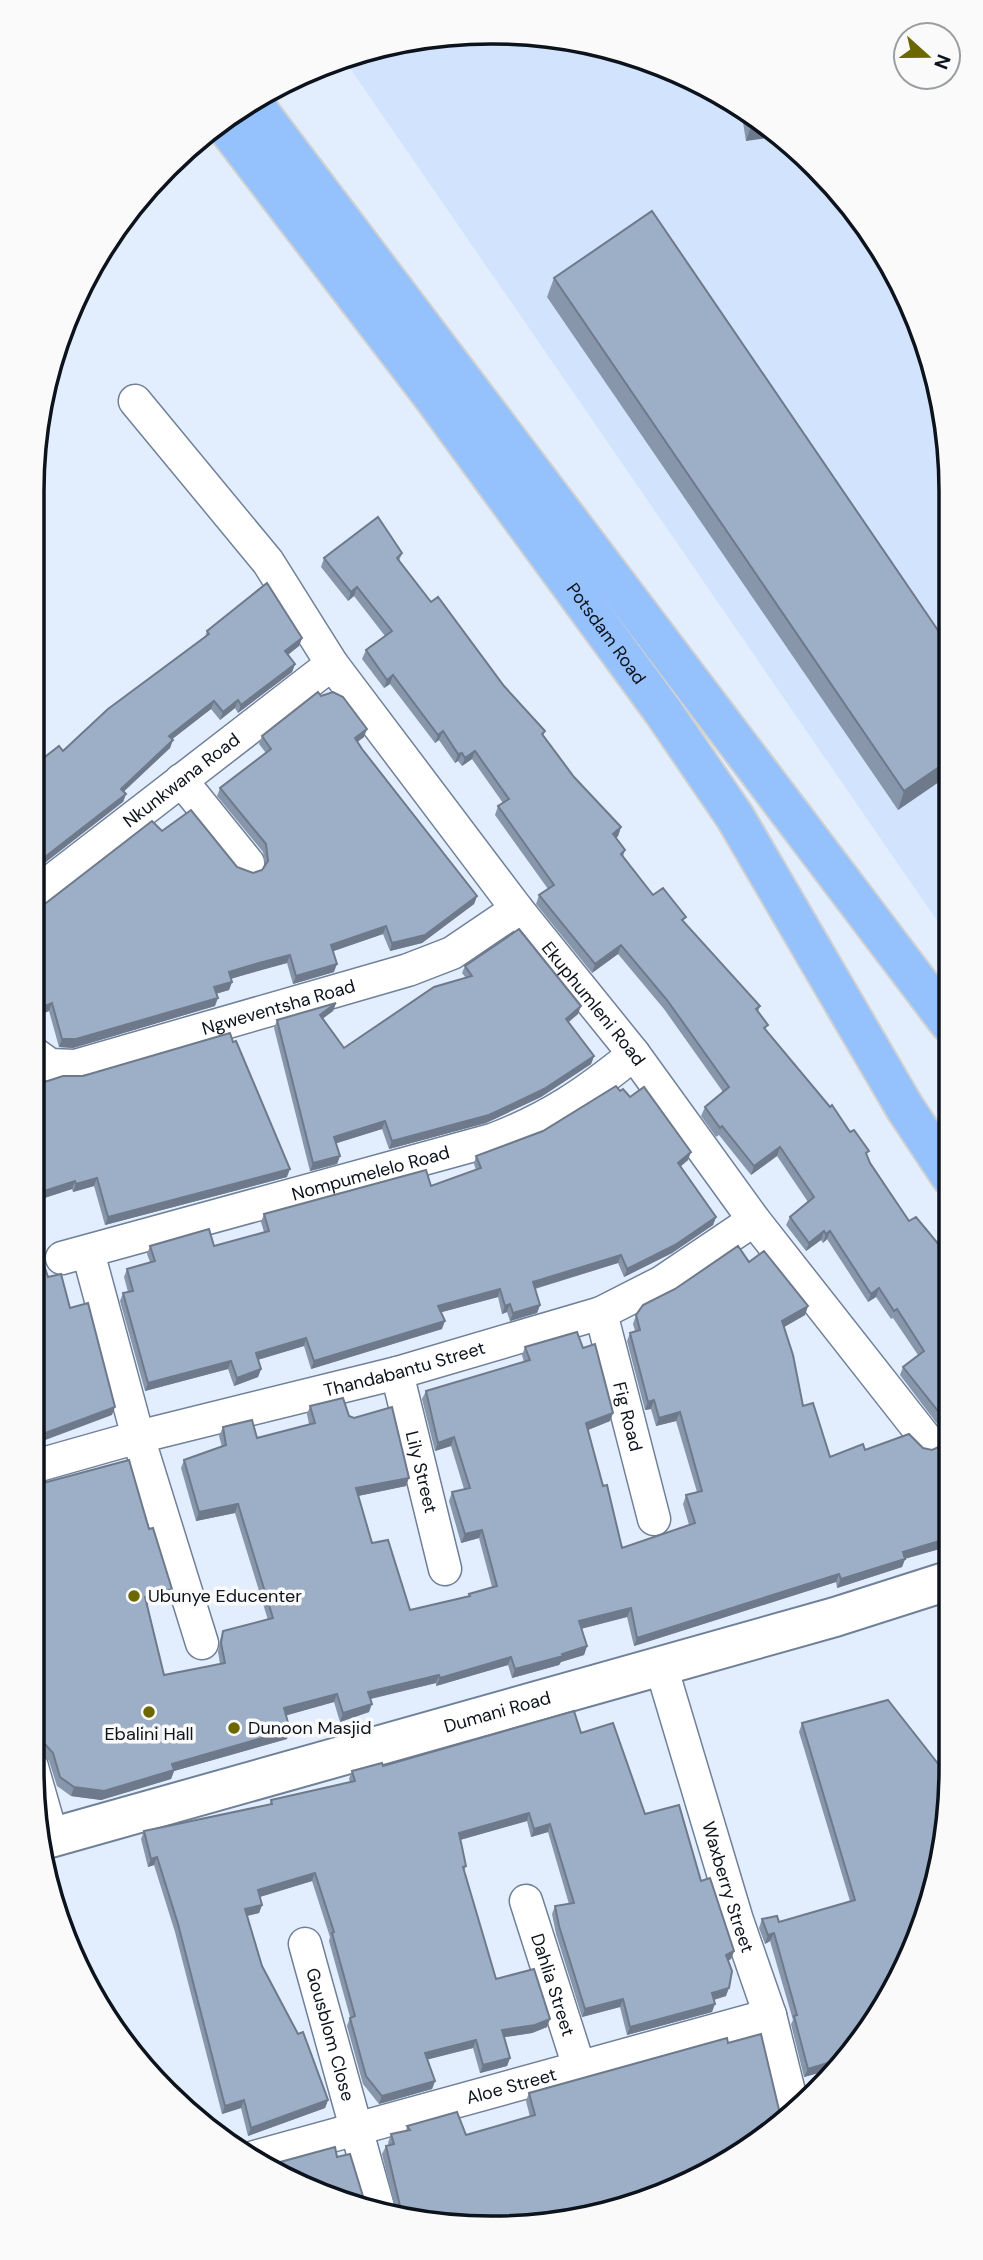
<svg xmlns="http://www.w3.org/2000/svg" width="983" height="2260" font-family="'DM Sans',sans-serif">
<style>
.built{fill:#d1e3fd}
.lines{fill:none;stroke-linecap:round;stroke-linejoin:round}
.street-casing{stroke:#708098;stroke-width:35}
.secondary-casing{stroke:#708098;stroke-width:42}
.primary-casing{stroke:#cfd0d2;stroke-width:42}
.street{stroke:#fff;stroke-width:32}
.secondary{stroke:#fff;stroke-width:38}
.primary{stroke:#95c1fc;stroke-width:38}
.wall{fill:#8796ab}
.shaded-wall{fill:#6e7a8b}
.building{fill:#9dafc7;stroke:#6e7a8b;stroke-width:2}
.poi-dot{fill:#6c6800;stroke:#fafafa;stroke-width:2.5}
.labels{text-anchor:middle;stroke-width:7;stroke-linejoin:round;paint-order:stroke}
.street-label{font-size:18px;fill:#0d131c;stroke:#fafafa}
.poi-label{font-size:18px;fill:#0d131c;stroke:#fafafa;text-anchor:start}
.rim{fill:none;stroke:#0d131c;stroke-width:3.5}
</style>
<rect width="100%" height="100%" fill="#e2eefd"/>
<polygon class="built" points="462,32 552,35 640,56 771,126 856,211 916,315 948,431 949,938 343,58 373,47"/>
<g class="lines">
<g class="street-casing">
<g id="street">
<path id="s1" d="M135 401 268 562 332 664 517 909 634 1054 754 1220 927 1440"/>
<polyline points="181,780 248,863"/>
<path id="s2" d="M32 896 332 664"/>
<path id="s3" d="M32 1052 50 1065 75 1066 408 970 452 953 517 909"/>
<polyline points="88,1252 138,1437 202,1643"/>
<path id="s4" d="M62 1258 492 1140C550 1118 586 1093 634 1054"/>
<path id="s5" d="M601 1313 654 1519"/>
<path id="s6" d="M397 1373 445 1569"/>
<path id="s7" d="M32 1467 138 1437 397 1373 601 1313 662 1282 754 1220"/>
<path id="s8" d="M661 1666 737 1920 770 2015 793 2108"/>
<polyline points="32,1767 52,1837"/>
<path id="s9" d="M526 1901 579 2067"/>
<path id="s10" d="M305 1944 379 2211"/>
<path id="s11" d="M251 2158 770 2015"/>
</g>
</g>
<g class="secondary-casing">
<g id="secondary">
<path id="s12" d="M43 1840 835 1617 951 1580"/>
</g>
</g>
<g class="primary-casing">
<g id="primary">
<polyline points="252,102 949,1023"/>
<path id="s13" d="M221 120 433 397 662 710 735 817 905 1108 950 1176"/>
</g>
</g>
<use href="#street" class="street"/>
<use href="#secondary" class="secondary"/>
<use href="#primary" class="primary"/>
</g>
<g class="wall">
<polygon points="741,110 771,126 746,141"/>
<polygon points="554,278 949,775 898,810 547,297"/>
<polygon points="402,553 399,561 431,602 504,686 545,731 543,736 574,777 621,827 618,836 616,838 625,850 623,857 653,895 684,922 760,1006 758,1012 766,1030 867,1157 909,1221 950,1258 951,1542 943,1548 905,1559 902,1567 837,1588 836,1582 634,1646 627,1617 581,1629 587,1646 584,1655 561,1662 559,1665 512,1678 508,1665 436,1686 436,1683 371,1699 369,1712 340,1722 334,1702 286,1715 287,1739 174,1771 171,1779 101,1800 71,1796 57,1786 49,1761 41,1752 32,1721 32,1486 169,1598 147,1604 164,1675 220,1664 218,1652 220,1640 223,1631 268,1620 235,1513 196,1521 181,1468 184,1460 222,1447 219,1436 223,1427 257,1438 309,1424 307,1414 310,1406 349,1416 406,1486 358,1496 372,1543 410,1610 468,1597 469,1594 492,1587 479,1538 461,1543 449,1501 452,1492 464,1489 451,1446 435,1451 422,1399 426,1391 524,1362 522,1355 525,1347 583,1348 613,1413 610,1421 588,1430 603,1486 622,1548 689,1525 683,1504 686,1495 697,1492 676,1421 656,1426 651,1409 645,1410 627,1341 630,1333 635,1331 633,1324 636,1315 749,1262 808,1306 805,1315 784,1327 803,1406 830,1457 865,1450 923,1448 932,1450 941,1446 944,1443 941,1429 900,1375 903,1367 918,1355 893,1318 891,1319 876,1297 868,1302 827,1239 823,1243 821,1240 806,1251 786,1225 790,1217 808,1202 777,1156 751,1175 719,1135 716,1137 701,1116 705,1107 723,1092 664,1009 618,954 592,973 536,904 539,895 548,889 495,815 498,806 503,803 472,759 462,766 458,761 455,763 439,740 435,743 390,684 384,688 362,659 366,650 385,636 354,596 348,601 321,567 324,558"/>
<polygon points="207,631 302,638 299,646 288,655 295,664 292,672 238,713 235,708 220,720 211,709 172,739 170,748 123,792 126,794 123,802 63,751 205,637"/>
<polygon points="262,736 364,737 357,742 362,749 477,896 474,904 422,943 390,951 383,934 333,951 334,972 293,984 287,963 256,971 231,979 232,982 229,990 216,994 215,1006 73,1048 59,1047 49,1011 32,1018 32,905 46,903 162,831 237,867 253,873 262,870 265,866 263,852 217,796 220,788 266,753 259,744"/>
<polygon points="465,966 578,1014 569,1022 594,1056 591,1064 541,1097 486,1123 389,1149 382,1129 336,1143 340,1156 337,1164 310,1171 274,1028 277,1020 336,1003 333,1011 323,1018 344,1048 466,978 462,973"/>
<polygon points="233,1042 287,1177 105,1225 94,1186 73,1192 72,1189 32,1202 32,1086"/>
<polygon points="620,1091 630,1097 688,1160 680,1167 716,1217 713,1225 672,1253 624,1277 618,1263 535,1289 540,1305 537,1313 510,1321 507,1312 502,1314 498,1297 441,1312 442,1329 311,1369 304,1346 258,1360 261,1369 258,1377 234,1386 228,1369 145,1391 120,1301 123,1293 128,1292 124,1277 127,1269 150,1262 147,1254 150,1246 214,1246 264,1232 261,1222 264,1214 431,1186 476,1170 474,1164 476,1156 543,1131"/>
<polygon points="802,1723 890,1998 838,2071 835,2074 833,2069 804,2077 791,2024 793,2020 770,1941 765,1944 759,1928 762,1919 779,1922 850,1901 799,1732"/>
<polygon points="581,1733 645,1814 701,1881 734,1951 731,1959 728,1961 726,1996 714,2000 712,2012 627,2035 620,2007 582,2017 556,1934 552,1914 555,1906 569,1904 548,1832 531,1837 527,1821 460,1840 466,1866 464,1871 496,1979 547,2027 532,2033 504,2037 510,2058 507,2066 480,2073 473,2048 427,2059 435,2081 432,2089 379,2104 363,2084 347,2026 350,2017 329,1941 330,1937 312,1881 260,1897 262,1905 259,1913 247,1916 262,1966 328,2100 325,2108 248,2136 241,2108 222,2114 175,1932 154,1865 148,1867 141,1839 144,1831 270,1804 271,1800 350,1782 349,1779 352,1771"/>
<polygon points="728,2043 396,2215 396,2213 382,2154 386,2146 389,2145 388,2143 391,2134 406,2131 407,2126 466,2135 530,2117 526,2101 529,2093"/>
</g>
<g class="shaded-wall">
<polygon points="762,121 771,126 781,136 746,141 752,123"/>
<polygon points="357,587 354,596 348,601 351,592"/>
<polygon points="302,638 299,646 282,659 285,651"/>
<polygon points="295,664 292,672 238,713 241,705"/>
<polygon points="393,675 390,684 384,688 387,680"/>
<polygon points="238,700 235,708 220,720 223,712"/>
<polygon points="214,701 211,709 166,744 169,736"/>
<polygon points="367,729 364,737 352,746 355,738"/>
<polygon points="443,731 439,740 435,743 438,735"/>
<polygon points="173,740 170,748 118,797 121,789"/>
<polygon points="475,751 472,759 462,766 465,758"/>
<polygon points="462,753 458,761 455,763 458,754"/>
<polygon points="948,761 949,775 898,810 904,791"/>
<polygon points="126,794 123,802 32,873 32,867"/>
<polygon points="621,827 618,836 610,843 613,834"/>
<polygon points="477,896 474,904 422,943 390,951 392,943"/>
<polygon points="386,926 383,934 328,953 331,945"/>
<polygon points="621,945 618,954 592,973 595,964"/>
<polygon points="290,955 287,963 226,980 229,972"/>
<polygon points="337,964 334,972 293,984 296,976"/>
<polygon points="232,982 229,990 211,995 214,987"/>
<polygon points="218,998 215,1006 73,1048 59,1047 62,1039"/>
<polygon points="52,1003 49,1011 32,1018 32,1011"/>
<polygon points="336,1003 333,1011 317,1023 320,1015"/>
<polygon points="581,1006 578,1014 563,1026 566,1019"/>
<polygon points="594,1056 591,1064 541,1097 486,1123 389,1149 392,1141"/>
<polygon points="385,1121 382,1129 331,1145 334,1137"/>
<polygon points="780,1147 777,1156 751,1175 754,1166"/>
<polygon points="691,1152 688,1160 675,1171 678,1163"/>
<polygon points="340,1156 337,1164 310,1171 313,1163"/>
<polygon points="290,1169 287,1177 105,1225 108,1217"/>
<polygon points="97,1178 94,1186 73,1192 76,1184"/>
<polygon points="75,1181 72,1189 32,1202 32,1195"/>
<polygon points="716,1217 713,1225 672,1253 624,1277 627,1269"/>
<polygon points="824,1231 821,1240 806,1251 809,1243"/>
<polygon points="830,1231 827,1239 823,1243 826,1234"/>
<polygon points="621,1255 618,1263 530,1290 533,1282"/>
<polygon points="879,1288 876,1297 868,1302 871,1294"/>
<polygon points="500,1289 498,1297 435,1314 438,1306"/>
<polygon points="510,1304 507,1312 502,1314 505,1306"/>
<polygon points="540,1305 537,1313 510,1321 513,1313"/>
<polygon points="808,1306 805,1315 779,1330 782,1321"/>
<polygon points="445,1321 442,1329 311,1369 314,1361"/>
<polygon points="306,1338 304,1346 253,1361 256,1353"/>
<polygon points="231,1361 228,1369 145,1391 148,1383"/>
<polygon points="261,1369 258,1377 234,1386 237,1378"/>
<polygon points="654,1400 651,1409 645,1410 648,1402"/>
<polygon points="115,1407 112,1415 32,1445 32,1438"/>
<polygon points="680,1412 676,1421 656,1426 659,1418"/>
<polygon points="613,1413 610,1421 583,1432 586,1423"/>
<polygon points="454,1437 451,1446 435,1451 438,1443"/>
<polygon points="409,1478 406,1486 353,1497 356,1488"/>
<polygon points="238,1504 235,1513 196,1521 199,1512"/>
<polygon points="482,1530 479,1538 461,1543 465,1534"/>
<polygon points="951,1536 951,1542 943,1548 900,1560 903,1552"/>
<polygon points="905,1559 902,1567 837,1588 841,1579"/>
<polygon points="839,1574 836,1582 634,1646 637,1638"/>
<polygon points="172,1589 169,1598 142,1606 145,1597"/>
<polygon points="631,1608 627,1617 576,1630 579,1621"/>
<polygon points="587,1646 584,1655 561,1662 559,1665 512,1678 515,1669"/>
<polygon points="511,1657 508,1665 436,1686 440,1678"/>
<polygon points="439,1675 436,1683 365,1700 368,1692"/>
<polygon points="337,1694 334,1702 281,1717 284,1708"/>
<polygon points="372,1704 369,1712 340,1722 343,1713"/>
<polygon points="290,1730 287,1739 174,1771 171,1779 101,1800 71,1796 74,1787 172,1764"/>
<polygon points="529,1813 527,1821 456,1841 459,1833"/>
<polygon points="550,1824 548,1832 531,1837 534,1829"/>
<polygon points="157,1857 154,1865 148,1867 151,1859"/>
<polygon points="315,1873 312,1881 256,1898 258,1890"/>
<polygon points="262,1905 259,1913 242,1917 245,1909"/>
<polygon points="774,1933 770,1941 765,1944 768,1935"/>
<polygon points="734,1951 731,1959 723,1963 726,1955"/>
<polygon points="729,1988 726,1996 709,2001 712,1993"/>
<polygon points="623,1999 620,2007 582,2017 585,2009"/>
<polygon points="715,2004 712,2012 627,2035 630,2027"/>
<polygon points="550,2019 547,2027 532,2033 499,2038 502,2030"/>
<polygon points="476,2040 473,2048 422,2061 425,2053"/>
<polygon points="510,2058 507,2066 480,2073 483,2065"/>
<polygon points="837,2060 833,2069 804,2077 808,2069"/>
<polygon points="435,2081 432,2089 379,2104 382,2096"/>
<polygon points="244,2100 241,2108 222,2114 225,2106"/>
<polygon points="328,2100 325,2108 248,2136 251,2128"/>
</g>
<g class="building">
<polygon points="751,115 762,121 752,123"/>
<polygon points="652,211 948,645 948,761 904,791 554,278"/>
<polygon points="378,517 402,553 397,558 431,602 438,597 504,686 545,731 542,734 574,777 621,827 613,834 625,850 621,854 653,895 663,888 686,917 682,920 760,1006 756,1009 768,1025 764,1028 830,1107 832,1105 850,1132 854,1130 869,1151 866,1153 870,1163 909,1221 916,1217 950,1258 951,1536 946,1539 903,1552 905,1559 841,1579 839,1574 637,1638 631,1608 579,1621 587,1646 562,1654 563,1656 515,1669 511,1657 440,1678 439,1675 368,1692 372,1704 343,1713 337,1694 284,1708 290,1730 172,1764 174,1770 104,1791 74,1787 60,1777 53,1753 44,1743 32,1702 32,1486 129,1460 149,1529 153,1528 172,1589 145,1597 164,1675 225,1663 221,1643 223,1631 273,1618 238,1504 199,1512 184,1460 226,1445 223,1427 252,1420 257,1438 315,1423 310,1406 343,1398 349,1416 354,1418 392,1407 409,1478 356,1488 372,1543 388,1540 410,1610 470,1596 469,1594 497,1586 482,1530 465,1534 452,1492 470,1488 454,1437 438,1443 426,1391 530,1360 525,1347 577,1332 583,1348 595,1344 613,1413 586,1423 603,1486 607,1485 622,1548 695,1523 686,1495 702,1491 680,1412 659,1418 654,1400 648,1402 630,1333 640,1330 636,1315 643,1305 675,1289 738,1246 749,1262 764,1251 808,1306 782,1321 793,1355 803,1406 813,1403 830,1457 863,1444 865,1450 909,1434 923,1448 932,1450 941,1446 947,1438 945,1420 903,1367 924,1351 897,1309 894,1311 879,1288 871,1294 830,1231 826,1234 824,1231 809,1243 790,1217 814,1197 780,1147 754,1166 722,1126 720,1128 705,1107 729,1087 667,1000 621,945 595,964 539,895 554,885 498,806 509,799 475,751 465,758 462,753 458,754 443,731 438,735 393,675 387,680 366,650 392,631 357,587 351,592 324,558"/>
<polygon points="267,583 302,638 285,651 295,664 241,705 238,700 223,712 214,701 169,736 173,740 121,789 126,794 32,867 32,767 59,746 63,751 108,709 209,634 207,631"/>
<polygon points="318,692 321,696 333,692 343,697 367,729 355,738 362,749 477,896 425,935 392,943 386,926 331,945 337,964 296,976 290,955 259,963 229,972 232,982 214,987 218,998 76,1039 62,1039 52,1003 32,1011 32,947 37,945 32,938 32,905 46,903 152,821 162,831 191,810 237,867 253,873 262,870 268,861 266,844 220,788 271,749 262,736"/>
<polygon points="519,929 581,1006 566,1019 594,1056 544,1089 489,1115 392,1141 385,1121 334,1137 340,1156 313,1163 277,1020 336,1003 320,1015 344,1048 434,987 472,976 465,966"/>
<polygon points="230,1033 233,1042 236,1041 290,1169 108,1217 97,1178 76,1184 75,1181 32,1195 32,1086 63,1076 83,1076"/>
<polygon points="616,1086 620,1091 623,1089 630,1097 644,1087 691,1152 678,1163 716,1217 675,1245 627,1269 621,1255 533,1282 540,1305 513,1313 510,1304 505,1306 500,1289 438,1306 445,1321 314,1361 306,1338 256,1353 261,1369 237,1378 231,1361 148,1383 123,1293 133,1291 127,1269 155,1261 150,1246 209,1229 214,1246 269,1231 264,1214 426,1170 431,1186 481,1168 476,1156 543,1131"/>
<polygon points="32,1230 48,1277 61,1274 70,1308 88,1303 115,1407 32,1438"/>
<polygon points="888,1700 950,1779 927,1917 890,1998 839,2069 837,2060 808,2069 794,2016 797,2015 774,1933 768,1935 762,1919 777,1916 779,1922 855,1900 802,1723"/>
<polygon points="574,1711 581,1733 613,1723 645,1814 679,1805 701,1881 710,1878 734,1951 726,1955 732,1971 729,1988 712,1993 715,2004 630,2027 623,1999 585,2009 559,1926 555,1906 574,1903 550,1824 534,1829 529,1813 459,1833 466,1866 463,1867 496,1979 534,1969 550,2019 535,2025 502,2030 510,2058 483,2065 476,2040 425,2053 435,2081 382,2096 366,2076 350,2018 355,2016 332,1933 334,1932 315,1873 258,1890 262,1905 245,1909 262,1966 298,2034 303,2032 328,2100 251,2128 244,2100 225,2106 178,1924 157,1857 151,1859 144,1831 272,1804 271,1800 355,1781 352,1771 382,1763 383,1766"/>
<polygon points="761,2034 781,2118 721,2167 639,2204 552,2225 402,2220 393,2216 396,2215 400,2206 386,2146 394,2144 391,2134 410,2130 407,2126 457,2112 466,2135 535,2115 529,2093 727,2038 728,2043"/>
<polygon points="335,2147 337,2157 350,2154 366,2206 262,2167"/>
</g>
<g class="poi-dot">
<circle cx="134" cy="1596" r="7"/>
<circle cx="149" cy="1712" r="7"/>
<circle cx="234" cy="1728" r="7"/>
</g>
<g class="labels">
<g class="street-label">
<text dy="6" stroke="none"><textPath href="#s13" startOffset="642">Potsdam Road</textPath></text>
<text dy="6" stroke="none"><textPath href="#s2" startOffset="189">Nkunkwana Road</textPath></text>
<text dy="6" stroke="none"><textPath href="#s1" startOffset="758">Ekuphumleni Road</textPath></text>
<text dy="6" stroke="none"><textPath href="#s3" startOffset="259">Ngweventsha Road</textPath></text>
<text dy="6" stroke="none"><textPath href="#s4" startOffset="320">Nompumelelo Road</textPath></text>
<text dy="6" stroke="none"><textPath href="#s7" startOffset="385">Thandabantu Street</textPath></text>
<text dy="6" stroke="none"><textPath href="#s5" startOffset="107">Fig Road</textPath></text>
<text dy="6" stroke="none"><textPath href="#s6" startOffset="102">Lily Street</textPath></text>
<text dy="6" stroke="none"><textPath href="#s12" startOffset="472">Dumani Road</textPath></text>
<text dy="6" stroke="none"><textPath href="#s8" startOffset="231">Waxberry Street</textPath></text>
<text dy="6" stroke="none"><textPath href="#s9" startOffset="88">Dahlia Street</textPath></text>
<text dy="6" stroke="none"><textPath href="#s10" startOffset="94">Gousblom Close</textPath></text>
<text dy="6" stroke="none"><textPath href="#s11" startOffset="270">Aloe Street</textPath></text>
</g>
<g class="poi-label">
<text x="148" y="1602">Ubunye Educenter</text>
<text x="248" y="1734">Dunoon Masjid</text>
<text x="149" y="1740" text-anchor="middle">Ebalini Hall</text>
</g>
</g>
<path d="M0 0H983V2260H0ZM491 44H492A447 447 0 0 1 939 491V1769A447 447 0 0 1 492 2216H491A447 447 0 0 1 44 1769V491A447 447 0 0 1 491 44Z" fill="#fafafa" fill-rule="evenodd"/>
<path class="rim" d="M491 44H492A447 447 0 0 1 939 491V1769A447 447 0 0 1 492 2216H491A447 447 0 0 1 44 1769V491A447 447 0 0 1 491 44Z"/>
<g transform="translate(927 56) rotate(111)"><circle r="33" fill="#fafafa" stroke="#9b9ea1" stroke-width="2"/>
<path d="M0-5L12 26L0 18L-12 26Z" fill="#6c6800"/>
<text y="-10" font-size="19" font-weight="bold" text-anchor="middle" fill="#0d131c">N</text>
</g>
</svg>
